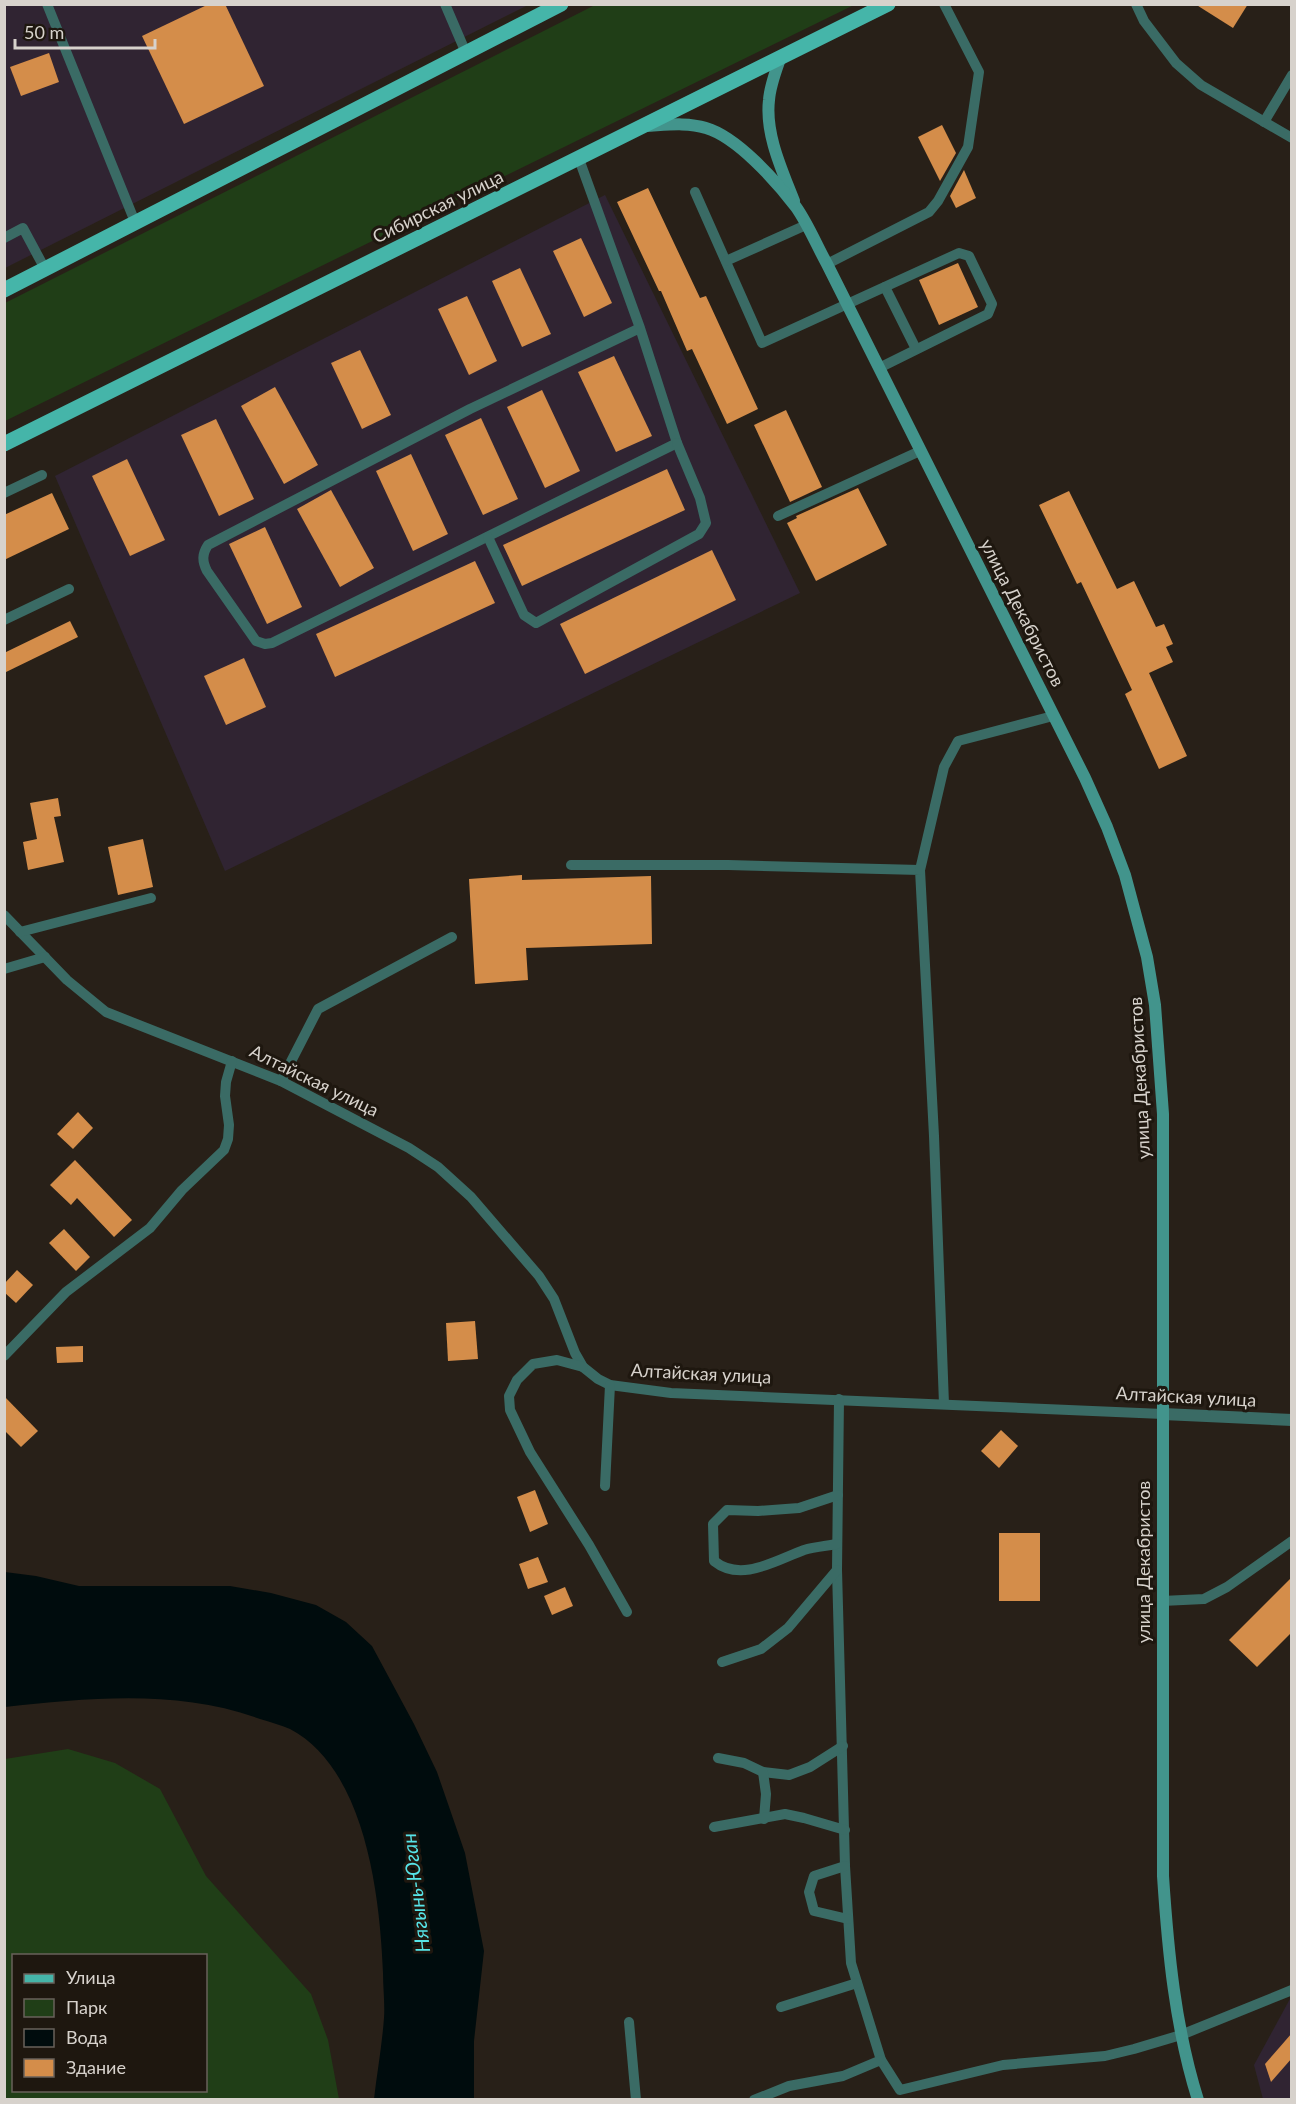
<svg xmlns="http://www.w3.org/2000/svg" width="1296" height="2104" font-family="Lato,sans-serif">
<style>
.industrial{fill:#302432}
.green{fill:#203e17;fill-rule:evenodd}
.water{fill:#000c0d}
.building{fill:#d48d4a}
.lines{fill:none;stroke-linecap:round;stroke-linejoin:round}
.service{stroke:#3a6b65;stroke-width:10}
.minor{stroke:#3a6b65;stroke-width:12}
.secondary{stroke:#42948c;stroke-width:12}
.primary{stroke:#45b5a9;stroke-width:15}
.labels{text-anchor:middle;stroke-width:6;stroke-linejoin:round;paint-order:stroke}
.street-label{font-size:18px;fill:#d7d2cc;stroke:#1e170f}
.water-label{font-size:20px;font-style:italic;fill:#57e4e8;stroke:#1e170f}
</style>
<rect width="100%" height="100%" fill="#282018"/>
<g class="industrial">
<polygon points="5,5 528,5 5,268"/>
<polygon points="605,195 800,593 225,871 55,476"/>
<polygon points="1291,1997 1291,2099 1263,2099 1254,2065"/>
</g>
<g class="green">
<polygon points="595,5 854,5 5,421 5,303"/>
<path d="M68 1749 115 1763 160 1789 206 1876 311 1994 328 2040 339 2099H5V1759ZM14 1956H206V2090H14Z"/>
</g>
<path class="water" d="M5 1572 36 1576 79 1586H230L271 1593 316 1605 346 1622 372 1646 414 1724 437 1772 465 1853 484 1951 474 2041V2099H374C377 2073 382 2045 384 2018 385 2004 383 1988 383 1973 380 1897 366 1769 290 1729 281 1725 270 1722 260 1719 177 1689 90 1698 5 1707Z"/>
<g class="building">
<polygon points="209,4 225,4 264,86 184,124 142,36"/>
<polygon points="1195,4 1248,4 1233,28"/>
<polygon points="49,53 59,82 21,96 10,67"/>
<polygon points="942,125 956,153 940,181 918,137"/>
<polygon points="964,170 976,198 956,208 950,196"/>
<polygon points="648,188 700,298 706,296 758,409 727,424 692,349 687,351 661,291 659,291 617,202"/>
<polygon points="581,238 612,303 584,317 553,251"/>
<polygon points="958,263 978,307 939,325 919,280"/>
<polygon points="520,268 551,334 522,347 492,281"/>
<polygon points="467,296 497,361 469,375 438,309"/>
<polygon points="360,350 391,415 362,429 331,363"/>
<polygon points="614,356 652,436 616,452 578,372"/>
<polygon points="275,387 318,465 284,484 241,406"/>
<polygon points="542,390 580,471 545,488 507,407"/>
<polygon points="786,410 822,487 790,502 754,425"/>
<polygon points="481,418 518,499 483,515 445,435"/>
<polygon points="216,419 254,499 219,516 181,435"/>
<polygon points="411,454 448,534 413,551 376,471"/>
<polygon points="127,459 165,540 130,556 92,476"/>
<polygon points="667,469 685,510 522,586 503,545"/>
<polygon points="858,488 887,545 816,581 787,523 797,518 796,516"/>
<polygon points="331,490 374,568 340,587 297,509"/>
<polygon points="1069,491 1117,589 1134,581 1156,627 1164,624 1173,644 1166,647 1173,662 1149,673 1187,756 1159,769 1125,694 1132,690 1081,582 1077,584 1039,505"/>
<polygon points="52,493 69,529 4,560 4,515"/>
<polygon points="265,527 302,607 267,624 229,544"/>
<polygon points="712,550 736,600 585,674 560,624"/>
<polygon points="475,561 495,603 335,677 316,634"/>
<polygon points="70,621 78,637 4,673 4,653"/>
<polygon points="244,658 266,707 226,725 204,676"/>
<polygon points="58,798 61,816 54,817 64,862 28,870 23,842 37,839 30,803"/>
<polygon points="143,839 153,887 118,895 108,847"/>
<polygon points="522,875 522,880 651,876 652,944 526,948 528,980 475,984 469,879"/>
<polygon points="78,1112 93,1128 73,1149 57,1134"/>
<polygon points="75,1160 132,1220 114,1237 77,1198 71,1205 50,1185"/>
<polygon points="64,1229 90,1257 76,1271 49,1243"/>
<polygon points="17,1270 33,1285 16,1303 4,1292 4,1284"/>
<polygon points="475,1321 478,1359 448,1361 446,1323"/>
<polygon points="83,1346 83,1362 57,1363 56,1347"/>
<polygon points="4,1396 38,1431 21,1447 4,1430"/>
<polygon points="1001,1430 1018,1446 999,1468 981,1451"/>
<polygon points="535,1490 548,1524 530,1532 517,1497"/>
<rect x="999" y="1533" width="41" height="68"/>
<polygon points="538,1557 548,1582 528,1589 519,1564"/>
<polygon points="1292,1577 1292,1632 1257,1667 1229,1640"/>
<polygon points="565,1587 573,1606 552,1615 544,1596"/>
<polygon points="1292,2033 1292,2058 1271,2082 1265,2064"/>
</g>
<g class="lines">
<g class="service">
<polyline points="47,4 135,222"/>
<polyline points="445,4 466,53"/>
<polyline points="1136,4 1144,21 1176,63 1201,85 1292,138"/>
<polyline points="1264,122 1292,75"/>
<path d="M579 159 640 328 677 443 272 643 265 644 256 641 207 571C202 561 202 554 208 545L470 409 640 328"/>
<polyline points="695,192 762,343 959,253 969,256 992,304 988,314 879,368"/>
<polyline points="4,238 23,228 45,269"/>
<polyline points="726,261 806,225"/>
<polyline points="827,264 929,212 938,201 968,147 979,72 944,4"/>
<polyline points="885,287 916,349"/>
<polyline points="4,493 42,475"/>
<polyline points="778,516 920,451"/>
<polyline points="488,537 524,615 536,623 699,534 706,523 700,498 677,443"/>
<polyline points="4,620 69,589"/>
<polyline points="571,865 728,865 920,870 934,1136 944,1404"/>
<polyline points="920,870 944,767 958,741 1053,716"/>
<polyline points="4,915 67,980 106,1012 281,1081 409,1148 438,1167 471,1197 539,1276 554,1299 575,1353 583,1367 598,1379 610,1385 671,1393 1163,1414"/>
<polyline points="20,932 151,898"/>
<polyline points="4,969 45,957"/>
<polyline points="281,1081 318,1009 452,937"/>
<polyline points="4,1356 66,1292 150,1228 182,1190 224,1150 228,1139 229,1125 225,1096 226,1082 232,1061"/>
<polyline points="583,1367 557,1360 533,1364 517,1380 509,1396 510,1410 530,1452 589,1545 627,1612"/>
<polyline points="839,1399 837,1570 845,1866 851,1963 881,2060 900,2090 1003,2065 1105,2056 1134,2049 1181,2035 1292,1990"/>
<polyline points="605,1486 610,1385"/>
<path d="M837 1544C826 1546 814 1547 804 1550 776 1560 741 1583 714 1561L713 1524 727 1510 758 1511 799 1508 838 1495"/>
<polyline points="1162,1601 1204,1599 1227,1587 1292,1541"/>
<polyline points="722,1662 761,1649 788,1628 837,1570"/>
<polyline points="718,1758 744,1763 763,1772 789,1775 810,1767 843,1746"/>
<polyline points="763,1772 766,1794 764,1819"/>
<polyline points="714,1827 785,1814 804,1818 845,1830"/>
<polyline points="845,1866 814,1876 809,1892 814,1911 848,1919"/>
<polyline points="781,2007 857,1983"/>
<polyline points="629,2022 636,2100"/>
<polyline points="754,2100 789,2086 843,2076 881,2060"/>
</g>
<polyline class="minor" points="1163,1414 1292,1420"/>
<g class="secondary">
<path d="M780 59C775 73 770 86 769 100 765 134 782 170 794 201"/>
<path d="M646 126C666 125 687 122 706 128 737 137 776 181 796 207 808 224 817 246 827 264L1085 778 1107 827 1125 875 1147 957 1155 1005 1163 1114V1876C1168 1951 1175 2027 1198 2100"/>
</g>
<g class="primary">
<polyline points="4,290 561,4"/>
<polyline points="4,444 888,4"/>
</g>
</g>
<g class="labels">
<g class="street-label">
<text transform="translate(438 207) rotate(-26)" y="6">Сибирская улица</text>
<text transform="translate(1022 613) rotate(63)" y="6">улица Декабристов</text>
<text transform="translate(1140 1078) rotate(-93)" y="6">улица Декабристов</text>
<text transform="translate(314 1081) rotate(26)" y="6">Алтайская улица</text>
<text transform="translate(701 1374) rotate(3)" y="6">Алтайская улица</text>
<text transform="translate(1186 1397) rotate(3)" y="6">Алтайская улица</text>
<text transform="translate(1144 1562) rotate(-90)" y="6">улица Декабристов</text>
</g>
<g class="water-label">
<text transform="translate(416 1893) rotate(-97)" y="7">Нягынь-Юган</text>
</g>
</g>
<rect width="1296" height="2104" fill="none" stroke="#d7d2cc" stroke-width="12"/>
<rect x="12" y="1954" width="195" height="138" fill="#1e170f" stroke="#68625b" stroke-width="1.5"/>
<rect x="24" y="1974" width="30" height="9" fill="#45b5a9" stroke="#68625b" stroke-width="1.5"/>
<text x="66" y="1984" font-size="18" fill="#d7d2cc">Улица</text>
<rect x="24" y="1999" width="30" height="18" fill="#203e17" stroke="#68625b" stroke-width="1.5"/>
<text x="66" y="2014" font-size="18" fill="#d7d2cc">Парк</text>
<rect x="24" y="2029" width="30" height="18" fill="#000c0d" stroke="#68625b" stroke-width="1.5"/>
<text x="66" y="2044" font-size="18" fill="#d7d2cc">Вода</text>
<rect x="24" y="2059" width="30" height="18" fill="#d48d4a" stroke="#68625b" stroke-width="1.5"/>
<text x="66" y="2074" font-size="18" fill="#d7d2cc">Здание</text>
<path d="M15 39v9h140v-9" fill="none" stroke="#d7d2cc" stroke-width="3"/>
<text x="24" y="39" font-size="18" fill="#d7d2cc" stroke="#1e170f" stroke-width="4.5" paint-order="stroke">50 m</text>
</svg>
